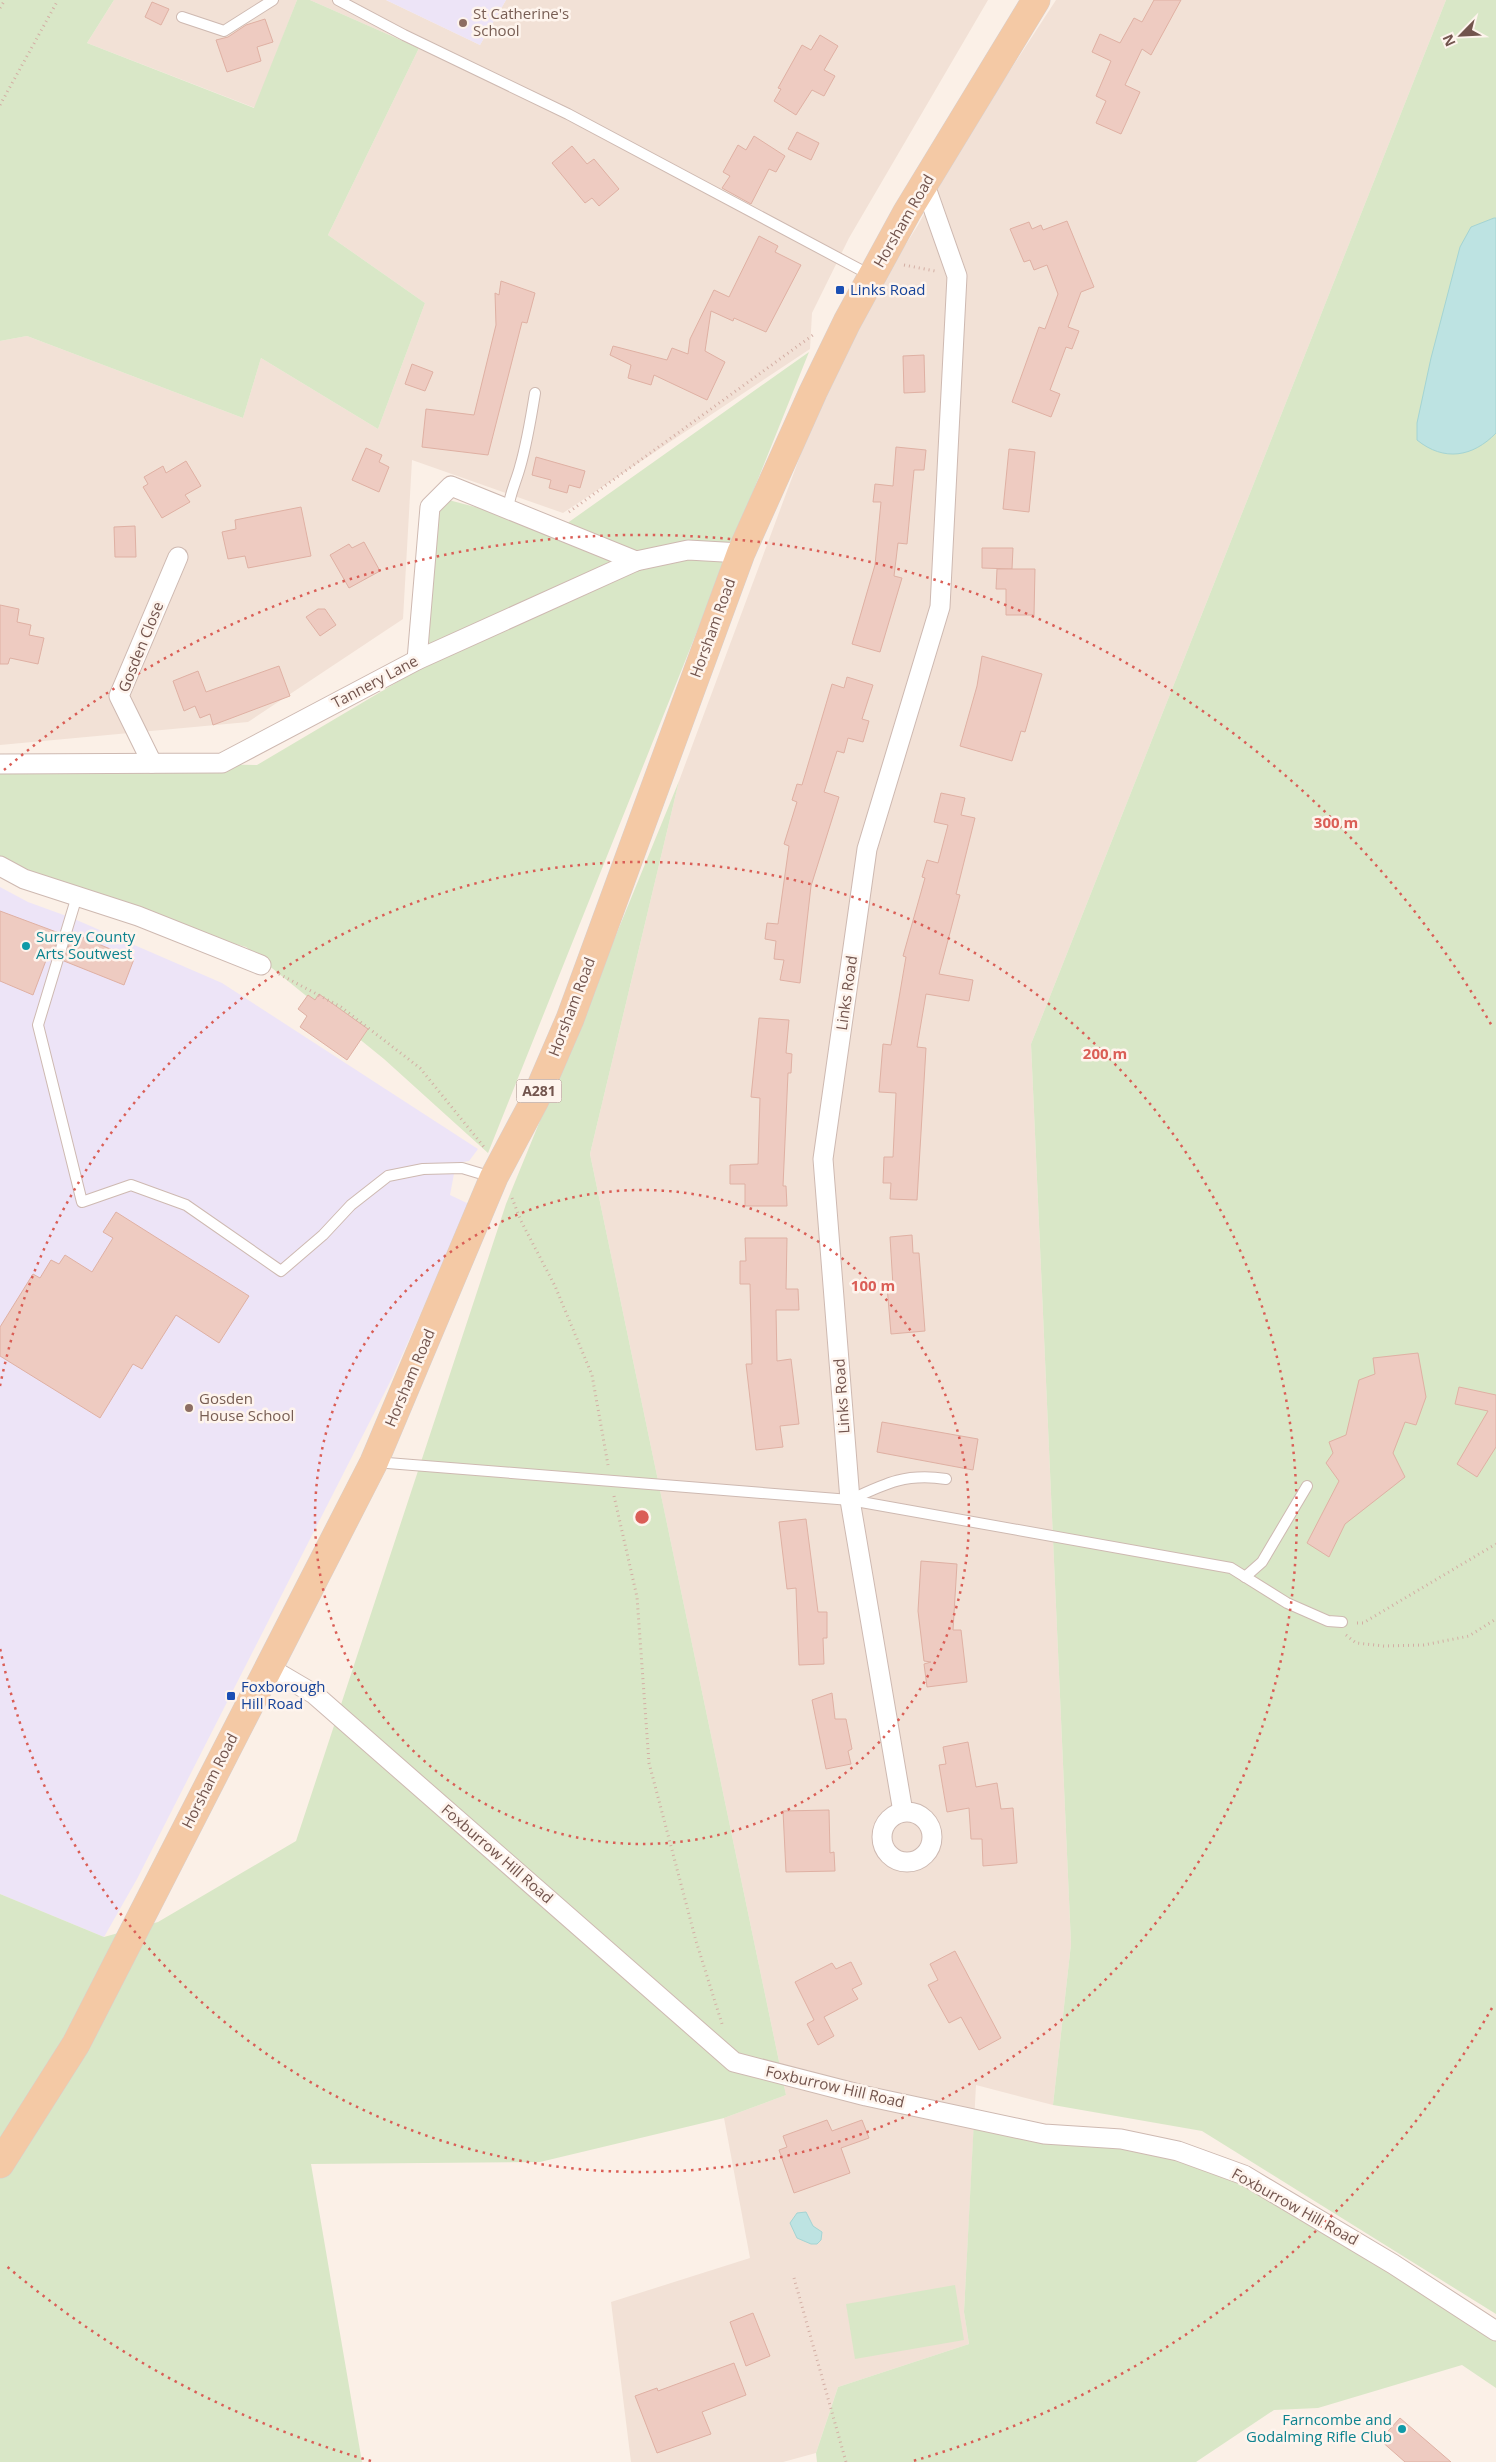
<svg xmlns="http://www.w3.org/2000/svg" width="1496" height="2462" font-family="'Open Sans',sans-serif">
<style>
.residential{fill:#f2e1d6}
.education{fill:#ede4f7}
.green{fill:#d9e7c7}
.water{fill:#bde3e2;stroke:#a4d4d3}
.building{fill:#eecbc1;stroke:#dfb0a3}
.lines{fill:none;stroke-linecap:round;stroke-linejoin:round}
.service-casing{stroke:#ceb9b1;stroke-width:12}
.minor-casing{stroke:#ceb9b1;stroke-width:21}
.primary-casing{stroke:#d8cfcd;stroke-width:29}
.path{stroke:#d3aea4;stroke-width:3;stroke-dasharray:1 4;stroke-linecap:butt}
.service{stroke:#fff;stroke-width:10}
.minor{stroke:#fff;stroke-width:19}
.primary{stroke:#f4c9a5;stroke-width:28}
.ring{fill:none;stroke:#da5e56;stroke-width:2.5;stroke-dasharray:2.5 5}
.education-dot{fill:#8d6e63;stroke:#fef4ed;stroke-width:2}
.transit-dot{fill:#1a4fb4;stroke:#fef4ed;stroke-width:2}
.culture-dot{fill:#0f9aa8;stroke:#fef4ed;stroke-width:2}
.labels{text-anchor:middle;stroke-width:5;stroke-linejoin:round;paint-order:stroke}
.shield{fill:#fef4ed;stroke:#9c847d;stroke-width:1}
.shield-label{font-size:14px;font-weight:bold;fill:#72544d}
.education-label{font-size:15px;fill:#785e54;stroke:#fef4ed;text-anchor:start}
.street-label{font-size:15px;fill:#72544d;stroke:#fef4ed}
.transit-label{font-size:15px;fill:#164399;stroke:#fef4ed;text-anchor:start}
.culture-label{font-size:15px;fill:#0d838f;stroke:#fef4ed;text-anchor:start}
.centre{fill:#da5e56;stroke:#fef4ed;stroke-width:2.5}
.ring-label{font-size:15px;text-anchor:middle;font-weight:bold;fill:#da5e56;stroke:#fef4ed;stroke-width:5;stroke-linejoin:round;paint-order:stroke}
</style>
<rect width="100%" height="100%" fill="#fbf0e7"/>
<g class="residential">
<polygon points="114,0 297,0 255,108 87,43"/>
<polygon points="310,0 386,0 480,45 506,0 988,0 849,238 812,313 810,349 563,513 412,460 403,619 248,722 0,745 0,341 27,336 243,418 261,358 378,429 425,303 328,235 419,48"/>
<polygon points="1056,0 1446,0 1031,1044 1071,1944 1053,2105 976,2085 964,2312 969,2344 838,2387 816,2453 783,2462 631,2462 611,2302 750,2258 724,2118 786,2095 590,1154 679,781 840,349 918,225 964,141"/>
</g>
<g class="education">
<polygon points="386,0 506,0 480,45"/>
<polygon points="0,887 28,902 72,918 222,983 478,1149 469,1161 456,1163 450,1195 469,1204 392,1378 137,1879 104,1937 0,1894"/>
</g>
<g class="green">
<polygon points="0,0 114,0 87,43 254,108 297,0 310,0 419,48 328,235 425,303 378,429 261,358 243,418 27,336 0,341"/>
<polygon points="1446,0 1496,0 1496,2314 1202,2131 1053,2105 1071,1944 1031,1044"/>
<polygon points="809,352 488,1153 384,1059 246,947 54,893 0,867 0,760 257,765 421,668 441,498 559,529"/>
<polygon points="679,781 590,1154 786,2095 724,2118 540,2162 311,2164 362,2462 0,2462 0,1894 104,1937 158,1922 296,1841 506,1204"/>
<polygon points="974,2119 1144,2144 1244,2175 1496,2331 1496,2388 1462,2365 1318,2408 1274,2410 1196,2462 817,2462 816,2453 838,2387 969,2344 964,2312"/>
<polygon points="955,2285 964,2340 855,2359 846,2304"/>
</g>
<g class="water">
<path d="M1494 218H1496V433C1473 457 1444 462 1417 440V423L1431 358 1460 247 1471 227Z"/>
<polygon points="806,2212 813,2226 822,2232 821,2240 817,2244 811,2244 797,2238 790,2223 797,2213"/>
</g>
<g class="building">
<polygon points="1154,0 1181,0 1151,55 1142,49 1125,85 1140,92 1121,134 1096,123 1106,101 1096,96 1111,61 1092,52 1100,34 1120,43 1134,18 1142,22"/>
<polygon points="152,2 169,9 161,25 145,17"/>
<polygon points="265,19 273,42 257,47 261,61 227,72 216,40 228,37 246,25"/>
<polygon points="820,35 838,46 824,70 835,76 824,96 812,90 796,115 774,101 781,89 778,88 802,45 811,50"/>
<polygon points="797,132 819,143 811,160 788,149"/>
<polygon points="754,136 785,156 776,172 769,169 751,204 722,188 730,176 723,172 738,145 746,150"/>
<polygon points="572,146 587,164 594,159 619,189 599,206 592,198 585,203 552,163"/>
<polygon points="1067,221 1094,287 1081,292 1068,327 1079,331 1072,349 1066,347 1050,390 1060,394 1051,417 1012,402 1039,327 1045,329 1058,294 1047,265 1034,270 1030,260 1024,262 1010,229 1029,222 1032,229 1041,225 1043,230"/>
<polygon points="759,236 778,246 775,252 801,265 766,332 734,318 733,321 711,311 705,351 725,362 707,400 654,375 651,385 628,378 631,365 610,355 613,346 667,360 672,348 688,354 690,339 714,290 729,297"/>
<polygon points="501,281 535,293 527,323 522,322 488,455 422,447 426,409 474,415 496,325 495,293 499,295"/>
<polygon points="924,355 925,392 904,393 903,356"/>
<polygon points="412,364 433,372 425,391 405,384"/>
<polygon points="896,447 926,450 924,470 914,470 907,544 898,543 894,576 902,578 880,652 852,644 875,565 881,502 873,502 875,484 893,486"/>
<polygon points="366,448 382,455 379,462 389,467 379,492 352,480"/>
<polygon points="1009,449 1035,452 1029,512 1003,509"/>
<polygon points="536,457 585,471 580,488 569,485 567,493 549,488 551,480 532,475"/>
<polygon points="186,461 201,486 185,495 190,502 162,518 143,487 148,484 144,477 163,466 166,473"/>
<polygon points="301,507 311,556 248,568 245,556 228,559 222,532 236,529 235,520"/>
<polygon points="135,526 136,557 115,557 114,527"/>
<polygon points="364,542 380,571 349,588 330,555 349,544 352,548"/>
<polygon points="982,548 1013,548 1012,569 982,568"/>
<polygon points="997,569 1035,569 1034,615 1006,615 1006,589 996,589"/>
<polygon points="0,605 19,609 17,622 31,625 29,635 44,638 38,664 10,658 8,664 0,664"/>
<polygon points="318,609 325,609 336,625 320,636 306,617"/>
<polygon points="982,656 1042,674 1025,732 1021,731 1012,761 960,746 977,686"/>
<polygon points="279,666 290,696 213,725 210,714 200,718 195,706 184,711 173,681 198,671 206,692"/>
<polygon points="847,677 873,685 862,719 869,721 863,742 848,738 844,753 837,751 824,792 839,797 811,886 800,983 780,980 784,960 774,959 776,941 765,939 767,923 778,924 789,846 784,844 797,802 792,800 797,784 802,785 832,684 844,688"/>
<polygon points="941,793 965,798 961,815 975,818 956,894 960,895 939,974 973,980 969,1001 926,994 917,1047 926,1048 917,1200 890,1199 891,1183 883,1183 884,1157 893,1157 896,1093 879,1092 883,1044 891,1045 906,957 903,956 925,878 922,877 927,860 938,863 948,825 934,822"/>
<polygon points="0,911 59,933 52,956 48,955 33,995 0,981"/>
<polygon points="77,935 134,959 124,985 64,961 71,938 75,939"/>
<polygon points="319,994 368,1029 347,1060 300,1027 307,1016 298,1009 308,995 315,1000"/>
<polygon points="759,1018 789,1020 786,1053 792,1054 791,1073 788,1073 783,1186 786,1186 787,1206 745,1206 745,1184 730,1184 730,1165 758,1164 760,1098 751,1097"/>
<polygon points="116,1212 249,1296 219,1343 176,1315 142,1369 133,1364 100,1418 0,1356 0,1327 33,1274 40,1278 51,1260 59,1264 65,1255 92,1272 113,1238 103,1232"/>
<polygon points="912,1235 913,1253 919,1253 925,1331 891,1334 887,1286 893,1286 890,1237"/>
<polygon points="745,1238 787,1238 786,1289 798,1289 799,1310 776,1310 777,1361 791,1359 799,1424 780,1426 783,1447 756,1450 746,1364 752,1364 750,1284 740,1284 740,1261 746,1261"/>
<polygon points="1418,1353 1426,1397 1416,1425 1405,1422 1393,1453 1405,1477 1345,1524 1329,1557 1307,1543 1339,1481 1326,1463 1333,1453 1329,1442 1346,1435 1359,1380 1375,1374 1373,1358"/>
<polygon points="1459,1387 1496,1395 1496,1447 1477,1477 1457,1464 1488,1411 1455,1404"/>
<polygon points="882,1422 978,1439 973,1470 877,1452"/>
<polygon points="806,1519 818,1612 827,1612 827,1638 823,1638 824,1664 799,1665 796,1588 787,1589 779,1522"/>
<polygon points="921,1561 957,1564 953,1630 961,1630 967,1682 927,1687 924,1664 931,1662 924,1661 918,1611"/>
<polygon points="832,1693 835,1719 846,1719 852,1749 848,1751 851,1764 826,1769 812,1700"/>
<polygon points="968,1742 976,1787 997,1783 1001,1809 1013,1808 1017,1863 983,1866 982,1839 971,1839 969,1808 947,1812 939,1765 946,1764 943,1747"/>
<polygon points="829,1810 830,1853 834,1852 835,1871 786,1872 783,1811"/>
<polygon points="955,1951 1001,2038 979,2050 961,2017 949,2023 928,1985 938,1980 930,1964"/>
<polygon points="851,1962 862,1984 852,1989 858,1999 824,2017 834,2036 818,2045 807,2024 814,2020 795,1982 832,1963 836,1969"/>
<polygon points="827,2120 832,2131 862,2120 869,2138 841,2148 850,2173 794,2193 779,2150 787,2147 783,2136"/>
<polygon points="753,2313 770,2356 746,2366 730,2322"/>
<polygon points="734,2363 746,2395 702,2412 711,2434 657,2453 635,2396 657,2388 658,2391"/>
<polygon points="1400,2418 1451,2462 1405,2462 1380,2440"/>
</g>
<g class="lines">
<g class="service-casing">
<g id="service">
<polyline points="338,0 404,35 568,114 872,276"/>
<polyline points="182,17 224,31 273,0"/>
<path d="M508 509C510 493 516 482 520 467 527 443 531 418 535 393"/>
<polyline points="77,896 38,1025 82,1202 131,1185 186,1205 281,1271 323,1235 351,1205 388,1176 423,1169 462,1168 492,1177"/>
<polyline points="375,1462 850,1500 1231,1568 1287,1603 1328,1621 1342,1622"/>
<path d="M850 1500C886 1483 906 1473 946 1479"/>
<polyline points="1245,1577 1262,1562 1307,1486"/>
</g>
</g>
<g class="minor-casing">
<g id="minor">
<polyline points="417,660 430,507 451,486 636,561"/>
<polyline points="152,763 119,696 178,557"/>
<polyline points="0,764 222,763 417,660 636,561 688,550 741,553"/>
<polyline points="0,866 24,879 138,916 261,965"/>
<polyline points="268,1667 314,1694 734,2062 866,2096 1044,2134 1121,2139 1178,2151 1244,2175 1393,2264 1496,2331"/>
<circle cx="907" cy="1837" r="25"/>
<polyline points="903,1812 850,1500 823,1159 867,849 940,607 957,276 925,185"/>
</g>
</g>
<g class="primary-casing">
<polyline id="primary" points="0,2164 76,2044 374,1462 494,1177 535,1100 570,1019 741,553 813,392 847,322 907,212 1036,0"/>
</g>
<g class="path">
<polyline points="0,8 5,0"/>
<polyline points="0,105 58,0"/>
<polyline points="904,265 935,271"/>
<polyline points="569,512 813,335"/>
<polyline points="279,974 341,1007 420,1068 484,1147"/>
<polyline points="512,1198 521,1221 555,1286 592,1375 608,1465"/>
<polyline points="614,1496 637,1597 649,1763 696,1941 722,2024"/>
<polyline points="1357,1623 1363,1623 1496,1544"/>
<polyline points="1346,1635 1356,1643 1384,1646 1424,1645 1469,1636 1496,1619"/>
<polyline points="794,2278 846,2462"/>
</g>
<use href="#service" class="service"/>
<use href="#minor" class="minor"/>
<use href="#primary" class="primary"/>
</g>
<g class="ring">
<circle cx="642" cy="1517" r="327"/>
<path d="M0 1386A655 655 0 1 1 0 1648"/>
<path d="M1492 2008A982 982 0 0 1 913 2461M371 2461A982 982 0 0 1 4 2264M4 770A982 982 0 0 1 1492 1026"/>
</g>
<g class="education-dot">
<circle cx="463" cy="23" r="5"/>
<circle cx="189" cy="1408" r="5"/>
</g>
<g class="transit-dot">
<rect x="835" y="285" width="10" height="10" rx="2.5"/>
<rect x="226" y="1691" width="10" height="10" rx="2.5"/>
</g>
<g class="culture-dot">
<circle cx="26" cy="946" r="5"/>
<circle cx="1402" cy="2429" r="5"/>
</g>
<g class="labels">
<rect class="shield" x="516.5" y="1079.5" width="45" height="23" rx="4"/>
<g class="shield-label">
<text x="539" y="1096">A281</text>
</g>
<g class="education-label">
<text x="473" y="19">St Catherine's<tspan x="473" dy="17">School</tspan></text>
<text x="199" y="1404">Gosden<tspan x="199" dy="17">House School</tspan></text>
</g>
<g class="street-label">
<text transform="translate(904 221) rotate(-60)" y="5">Horsham Road</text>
<text transform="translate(713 628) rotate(-70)" y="5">Horsham Road</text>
<text transform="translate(141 647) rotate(-68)" y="5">Gosden Close</text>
<text transform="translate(375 682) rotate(-28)" y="5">Tannery Lane</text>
<text transform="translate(847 993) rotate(-82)" y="5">Links Road</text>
<text transform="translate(572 1007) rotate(-69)" y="5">Horsham Road</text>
<text transform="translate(410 1378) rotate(-67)" y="5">Horsham Road</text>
<text transform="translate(842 1396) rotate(-94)" y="5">Links Road</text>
<text transform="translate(210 1781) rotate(-63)" y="5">Horsham Road</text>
<text transform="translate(497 1854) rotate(41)" y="5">Foxburrow Hill Road</text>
<text transform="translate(835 2087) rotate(13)" y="5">Foxburrow Hill Road</text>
<text transform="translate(1295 2207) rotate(29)" y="5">Foxburrow Hill Road</text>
</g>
<g class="transit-label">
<text x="850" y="295">Links Road</text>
<text x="241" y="1692">Foxborough<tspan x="241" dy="17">Hill Road</tspan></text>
</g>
<g class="culture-label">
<text x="36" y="942">Surrey County<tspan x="36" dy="17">Arts Soutwest</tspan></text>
<text x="1392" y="2425" text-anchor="end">Farncombe and<tspan x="1392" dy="17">Godalming Rifle Club</tspan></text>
</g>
</g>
<circle cx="642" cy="1517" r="8" class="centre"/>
<g class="ring-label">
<text x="1336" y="828">300 m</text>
<text x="1105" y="1059">200 m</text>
<text x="873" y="1291">100 m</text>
</g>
<g transform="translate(1461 35) rotate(246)" stroke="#fef4ed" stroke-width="4" paint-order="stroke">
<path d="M0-4L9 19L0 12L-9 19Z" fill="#72544d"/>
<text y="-8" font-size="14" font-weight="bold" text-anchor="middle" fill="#72544d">N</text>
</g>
</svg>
